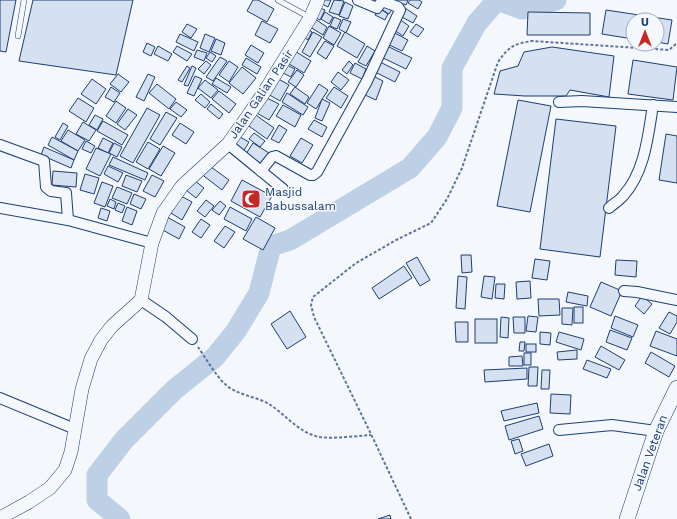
<svg xmlns="http://www.w3.org/2000/svg" width="677" height="519" font-family="'Work Sans',sans-serif">
<style>
.lines{fill:none;stroke-linecap:round;stroke-linejoin:round}
.river{stroke:#bed0e5;stroke-width:21}
.building{fill:#d5e0f0;stroke:#1d3f73}
.service-casing{stroke:#1d3f73;stroke-width:6}
.minor-casing{stroke:#1d3f73;stroke-width:12}
.tertiary-casing{stroke:#1d3f73;stroke-width:14}
.secondary-casing{stroke:#1d3f73;stroke-width:16}
.path{stroke:#5e769c;stroke-width:2;stroke-dasharray:3 2;stroke-linecap:butt}
.service{stroke:#f4f7fb;stroke-width:5}
.minor{stroke:#f4f7fb;stroke-width:10}
.tertiary{stroke:#f4f7fb;stroke-width:13}
.secondary{stroke:#f4f7fb;stroke-width:15}
.labels{text-anchor:middle;stroke-width:3;stroke-linejoin:round;paint-order:stroke}
.street-label{font-size:12px;fill:#1d3f73;stroke:#f4f7fb}
.poi-label{font-size:12px;fill:#1d3f73;stroke:#f4f7fb;text-anchor:start}
</style>
<rect width="100%" height="100%" fill="#f4f7fb"/>
<g class="lines">
<polyline class="river" points="120,519 97,500 97,475 124,440 174,390 215,357 236,331 259,293 271,246 290,240 410,168 437,137 452,108 452,68 477,23 497,0 522,9 556,0"/>
</g>
<g class="building">
<polygon points="0,0 16,0 6,52 0,51"/>
<polygon points="33,0 133,0 116,75 19,61"/>
<polygon points="253,0 258,0 274,9 267,22 247,11"/>
<polygon points="321,0 331,0 328,7 320,3"/>
<polygon points="334,0 344,1 339,15 329,12"/>
<polygon points="393,0 408,0 406,5"/>
<polygon points="410,0 419,0 422,2 418,9 408,3"/>
<polygon points="345,2 353,6 348,19 339,16"/>
<polygon points="385,3 393,8 389,14 381,9"/>
<polygon points="318,7 325,10 320,20 314,17"/>
<polygon points="379,8 388,14 385,20 375,15"/>
<polygon points="405,8 417,16 413,23 400,16"/>
<polygon points="606,10 672,20 668,44 657,42 657,20 633,20 633,39 602,34"/>
<polygon points="325,12 333,17 329,24 321,19"/>
<polygon points="528,12 590,13 590,35 527,35"/>
<polygon points="312,17 327,27 323,35 307,25"/>
<polygon points="334,17 341,20 337,29 330,26"/>
<polygon points="398,18 409,26 403,36 391,28"/>
<polygon points="343,19 351,22 346,33 339,29"/>
<polygon points="262,21 278,29 270,43 255,35"/>
<polygon points="187,24 197,29 191,38 182,32"/>
<polygon points="416,24 424,29 418,37 410,32"/>
<polygon points="329,26 341,33 334,45 323,38"/>
<polygon points="305,27 312,32 308,40 301,35"/>
<polygon points="391,31 408,40 402,51 385,43"/>
<polygon points="313,32 322,37 310,57 302,52"/>
<polygon points="345,32 365,44 357,58 337,46"/>
<polygon points="180,34 198,42 194,51 176,42"/>
<polygon points="205,34 215,38 209,52 200,48"/>
<polygon points="216,39 225,43 221,55 211,51"/>
<polygon points="325,41 334,46 326,59 317,53"/>
<polygon points="147,43 155,47 151,56 143,52"/>
<polygon points="251,45 264,53 258,63 245,55"/>
<polygon points="158,46 172,54 168,61 154,54"/>
<polygon points="177,46 192,54 187,61 173,52"/>
<polygon points="367,46 375,51 366,66 358,62"/>
<polygon points="387,46 412,58 406,69 381,57"/>
<polygon points="552,47 614,56 609,97 570,90 566,96 525,96 494,94 500,71 518,66 524,52"/>
<polygon points="197,50 207,53 204,61 194,57"/>
<polygon points="293,50 311,61 304,73 286,62"/>
<polygon points="210,52 216,56 212,62 206,58"/>
<polygon points="220,57 227,61 213,81 206,77"/>
<polygon points="246,58 261,67 257,74 242,65"/>
<polygon points="633,60 677,67 673,100 628,94"/>
<polygon points="206,61 211,65 204,74 198,69"/>
<polygon points="229,61 238,67 229,82 219,75"/>
<polygon points="349,61 353,65 347,74 342,70"/>
<polygon points="380,62 400,72 395,82 375,72"/>
<polygon points="283,63 295,69 291,77 279,71"/>
<polygon points="355,63 366,69 362,79 350,73"/>
<polygon points="187,66 190,68 182,82 178,80"/>
<polygon points="192,66 196,68 188,86 184,85"/>
<polygon points="242,67 256,78 243,94 229,83"/>
<polygon points="297,70 304,75 296,87 288,82"/>
<polygon points="338,72 349,80 341,90 331,82"/>
<polygon points="118,74 129,82 121,92 110,84"/>
<polygon points="148,74 155,77 144,101 136,97"/>
<polygon points="195,76 202,79 194,96 187,93"/>
<polygon points="373,76 383,81 376,100 365,95"/>
<polygon points="275,77 289,85 280,101 266,93"/>
<polygon points="216,78 231,87 227,93 212,84"/>
<polygon points="92,79 106,89 96,104 81,94"/>
<polygon points="205,80 218,90 211,98 198,88"/>
<polygon points="157,84 176,99 169,109 149,93"/>
<polygon points="319,84 328,90 316,109 307,103"/>
<polygon points="111,87 120,93 114,102 105,97"/>
<polygon points="295,87 309,97 305,104 290,94"/>
<polygon points="334,87 348,96 341,108 326,98"/>
<polygon points="219,91 236,104 229,113 212,99"/>
<polygon points="287,93 308,107 303,115 282,102"/>
<polygon points="201,94 210,102 205,108 195,100"/>
<polygon points="263,96 279,104 269,120 255,112"/>
<polygon points="78,98 94,108 86,122 69,111"/>
<polygon points="322,99 330,103 322,121 315,118"/>
<polygon points="518,100 551,106 530,212 497,206"/>
<polygon points="116,101 126,108 116,123 106,116"/>
<polygon points="176,102 187,110 181,117 170,109"/>
<polygon points="211,104 223,114 219,119 207,109"/>
<polygon points="283,105 301,115 295,127 276,116"/>
<polygon points="147,108 160,115 133,163 120,156"/>
<polygon points="128,109 137,115 125,130 117,124"/>
<polygon points="166,112 177,118 160,145 150,139"/>
<polygon points="253,113 274,128 267,139 246,124"/>
<polygon points="95,115 103,119 97,130 89,125"/>
<polygon points="556,119 616,126 600,257 540,249"/>
<polygon points="314,120 327,127 322,137 308,129"/>
<polygon points="103,121 128,135 122,145 97,131"/>
<polygon points="83,122 96,130 89,141 76,134"/>
<polygon points="63,123 68,126 60,140 55,137"/>
<polygon points="180,123 194,132 186,144 172,135"/>
<polygon points="279,125 287,130 279,143 271,139"/>
<polygon points="68,130 85,140 78,151 61,141"/>
<polygon points="254,133 265,141 260,147 249,139"/>
<polygon points="666,134 677,136 677,183 659,180"/>
<polygon points="238,136 249,142 243,152 232,145"/>
<polygon points="52,137 78,151 74,160 48,145"/>
<polygon points="103,138 113,143 108,153 98,148"/>
<polygon points="301,138 313,145 302,163 290,156"/>
<polygon points="86,141 95,146 91,153 82,149"/>
<polygon points="148,142 160,149 148,169 136,162"/>
<polygon points="114,143 122,147 117,157 109,153"/>
<polygon points="253,143 269,153 262,164 246,154"/>
<polygon points="163,146 175,153 161,176 149,169"/>
<polygon points="44,147 74,160 71,168 41,155"/>
<polygon points="96,148 111,154 100,176 86,169"/>
<polygon points="113,157 148,173 145,180 109,165"/>
<polygon points="207,164 229,180 222,190 200,173"/>
<polygon points="108,166 123,173 118,182 104,174"/>
<polygon points="53,171 77,173 76,187 52,185"/>
<polygon points="85,174 99,178 94,194 80,190"/>
<polygon points="126,175 142,181 137,192 122,186"/>
<polygon points="152,175 164,181 155,197 143,191"/>
<polygon points="194,180 204,188 196,198 186,190"/>
<polygon points="242,180 272,196 260,217 231,201"/>
<polygon points="102,182 113,186 105,207 94,203"/>
<polygon points="117,187 132,193 127,204 112,198"/>
<polygon points="134,194 146,199 141,209 130,204"/>
<polygon points="181,196 192,202 182,220 171,213"/>
<polygon points="110,199 116,202 114,209 107,206"/>
<polygon points="206,200 214,206 205,217 197,211"/>
<polygon points="220,201 226,206 219,215 212,210"/>
<polygon points="118,203 125,206 122,213 115,210"/>
<polygon points="127,207 137,211 132,225 122,221"/>
<polygon points="230,207 252,219 246,231 224,219"/>
<polygon points="101,208 110,211 107,221 98,218"/>
<polygon points="167,217 185,227 179,239 161,229"/>
<polygon points="256,217 275,228 263,250 243,239"/>
<polygon points="201,219 210,225 201,238 192,232"/>
<polygon points="225,226 235,232 224,248 214,241"/>
<polygon points="461,255 471,255 472,272 462,273"/>
<polygon points="417,257 430,280 420,286 406,263"/>
<polygon points="535,259 550,261 547,280 532,278"/>
<polygon points="616,260 637,261 636,277 615,275"/>
<polygon points="404,266 412,278 379,299 372,288"/>
<polygon points="458,276 467,277 465,309 456,308"/>
<polygon points="484,276 495,277 492,299 481,297"/>
<polygon points="530,281 531,298 517,299 516,282"/>
<polygon points="601,282 622,291 611,316 590,307"/>
<polygon points="496,284 505,284 504,299 495,298"/>
<polygon points="568,292 588,296 587,306 566,302"/>
<polygon points="642,296 652,304 644,314 635,306"/>
<polygon points="538,299 559,299 560,315 539,316"/>
<rect x="574" y="307" width="9" height="16"/>
<polygon points="562,308 573,308 572,325 562,324"/>
<polygon points="290,311 306,337 287,349 271,324"/>
<polygon points="669,312 677,316 677,322 670,334 659,328"/>
<polygon points="528,316 538,317 536,332 526,331"/>
<polygon points="615,316 638,325 633,337 611,328"/>
<polygon points="501,317 509,318 508,338 500,337"/>
<polygon points="513,317 525,317 525,333 514,333"/>
<rect x="475" y="319" width="22" height="24"/>
<polygon points="455,322 468,322 468,342 456,342"/>
<polygon points="610,330 632,338 627,350 606,342"/>
<polygon points="656,331 677,339 677,356 650,346"/>
<polygon points="540,332 551,333 550,345 540,344"/>
<polygon points="559,332 584,339 581,350 556,342"/>
<polygon points="520,342 525,342 524,351 519,351"/>
<rect x="526" y="344" width="10" height="8"/>
<polygon points="601,346 625,360 619,370 595,357"/>
<polygon points="577,350 577,359 558,360 557,352"/>
<polygon points="651,352 675,366 669,377 645,363"/>
<rect x="524" y="353" width="7" height="12"/>
<polygon points="522,356 523,366 509,366 509,357"/>
<polygon points="587,360 611,369 607,378 583,369"/>
<polygon points="529,367 538,367 537,386 528,386"/>
<polygon points="527,368 527,379 485,382 484,370"/>
<polygon points="542,370 550,370 549,389 541,389"/>
<polygon points="551,394 571,395 570,414 550,413"/>
<polygon points="537,403 539,413 504,421 501,411"/>
<polygon points="539,416 543,429 509,440 505,426"/>
<polygon points="519,439 523,451 515,454 511,441"/>
<polygon points="549,444 553,456 526,466 521,454"/>
<polygon points="390,515 391,519 378,519"/>
</g>
<g class="lines">
<g class="service-casing">
<g id="service">
<polyline points="278,0 309,17"/>
<polyline points="18,36 24,0"/>
</g>
</g>
<g class="minor-casing">
<g id="minor">
<polyline points="559,102 582,101 677,107"/>
<polyline points="228,144 283,189"/>
<polyline points="0,145 44,161 46,187 51,191 66,193 68,220"/>
<polyline points="261,171 272,157 276,156 310,175 313,175 317,172 367,81 400,10 398,7 382,1 377,8 358,0"/>
<polyline points="0,208 68,220 152,243"/>
<path d="M609 208C613 204 619 201 623 196 645 172 648 136 653 105"/>
<polyline points="624,291 637,292 677,300"/>
<polyline points="141,300 166,317 192,339"/>
<polyline points="0,398 75,429"/>
<polyline points="559,430 612,425 656,431"/>
</g>
</g>
<g class="tertiary-casing">
<polyline id="tertiary" points="0,518 29,502 50,488 65,470 71,452 82,389 91,359 101,340 112,326 141,300 152,243 163,213 182,186 228,144 245,120 263,94 310,18 318,0"/>
</g>
<g class="secondary-casing">
<polyline id="secondary" points="627,519 656,431 677,388"/>
</g>
<g class="path">
<path d="M198 347C205 357 216 376 225 384 236 395 255 396 269 404 285 414 300 434 320 437 336 439 355 436 371 435"/>
<path d="M411 519 371 434 314 317 311 305 313 297 356 263 396 240 431 223 447 199 462 168 498 62C509 46 514 44 532 41L669 50 677 43"/>
</g>
<use href="#service" class="service"/>
<use href="#minor" class="minor"/>
<use href="#tertiary" class="tertiary"/>
<use href="#secondary" class="secondary"/>
</g>
<defs>
<g id="mosque-square" transform="scale(1)"><rect x="-9" y="-9" width="18" height="18" rx="4" fill="#c62828" stroke="#f4f7fb"/><path d="M3.5-4.9A6 6 0 1 0 3.5 4.9A5 5 0 1 1 3.5-4.9Z" fill="#fff"/></g>
</defs>
<g fill-rule="evenodd">
<use href="#mosque-square" x="251" y="199"/>
</g>
<g class="labels">
<g class="street-label">
<text transform="translate(261 94) rotate(-56)" y="4">Jalan Galian Pasir</text>
<text transform="translate(650 453) rotate(-70)" y="4">Jalan Veteran</text>
</g>
<g class="poi-label">
<text x="265" y="196">Masjid<tspan x="265" dy="14">Babussalam</tspan></text>
</g>
</g>
<g transform="translate(645 32)"><circle r="19" fill="#f4f7fb" stroke="#9eadc5"/>
<path d="M0-3L7 15L0 10L-7 15Z" fill="#c62828"/>
<text y="-6" font-size="11" font-weight="bold" text-anchor="middle" fill="#1d3f73">U</text>
</g>
</svg>
